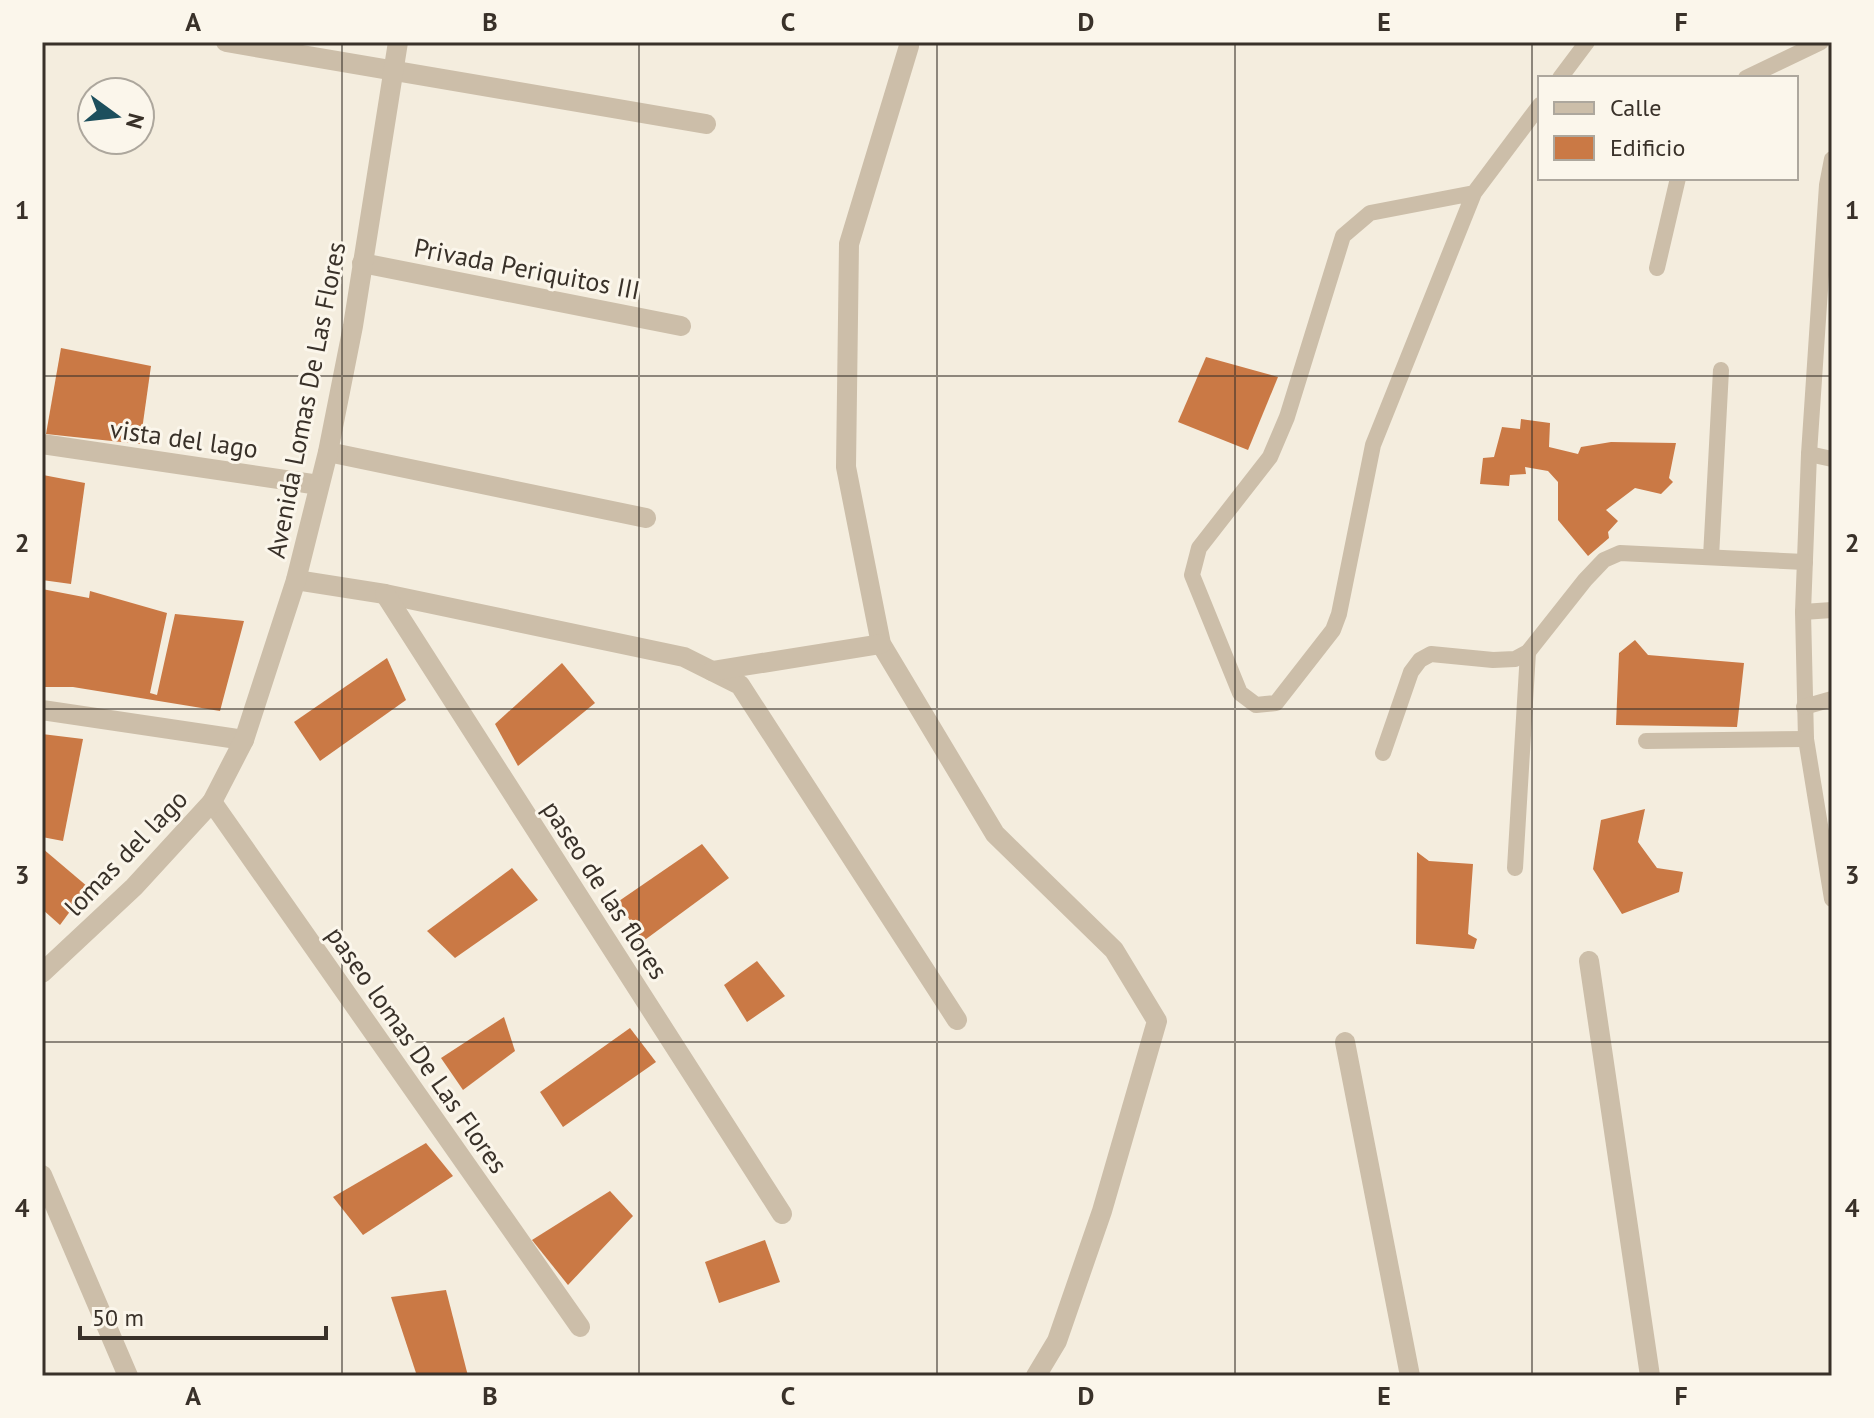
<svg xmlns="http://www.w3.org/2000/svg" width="1874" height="1418" font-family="'PT Sans',sans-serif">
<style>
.building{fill:#ca7945}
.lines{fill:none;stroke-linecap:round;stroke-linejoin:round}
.lane{stroke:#ccbea9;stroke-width:16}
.street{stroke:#ccbea9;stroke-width:20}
.grid{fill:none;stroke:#393129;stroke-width:2;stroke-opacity:0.55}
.labels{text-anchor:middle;stroke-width:6;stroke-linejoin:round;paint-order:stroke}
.street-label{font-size:26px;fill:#393129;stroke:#fbf6eb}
.neatline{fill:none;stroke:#393129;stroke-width:3}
.grid-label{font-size:26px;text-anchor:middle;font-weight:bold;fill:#393129}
</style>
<rect width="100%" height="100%" fill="#f4edde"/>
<g class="building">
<polygon points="61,348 151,366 140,444 46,434"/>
<polygon points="1206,357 1278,377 1248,450 1178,422"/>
<polygon points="1521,419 1550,423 1549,447 1578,454 1581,447 1611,442 1676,443 1669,478 1673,482 1661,494 1635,488 1606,510 1618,521 1608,532 1609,538 1588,556 1558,520 1558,482 1548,471 1525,467 1526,474 1510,475 1509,486 1480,484 1483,458 1494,457 1502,427 1520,429"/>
<polygon points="43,475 85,483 71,584 42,580"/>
<polygon points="42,589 89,598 90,591 167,613 150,693 157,695 175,614 244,621 220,711 73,687 42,687"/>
<polygon points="1635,640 1648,655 1744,663 1737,727 1616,725 1619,653"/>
<polygon points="387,658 406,700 320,761 294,722"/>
<polygon points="562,663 595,703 518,766 495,724"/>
<polygon points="42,734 83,739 63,841 42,837"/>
<polygon points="1645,809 1638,842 1657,868 1683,872 1679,892 1622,914 1593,869 1601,820"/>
<polygon points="702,844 729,878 642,942 619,901"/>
<polygon points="42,848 88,887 60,925 42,909"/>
<polygon points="1417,852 1429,861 1473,864 1468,934 1477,939 1474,949 1416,944"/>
<polygon points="512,868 538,900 455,958 427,931"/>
<polygon points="757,961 785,996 747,1022 724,985"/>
<polygon points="504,1017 515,1051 463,1090 441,1058"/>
<polygon points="630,1028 656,1062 563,1127 540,1092"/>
<polygon points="426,1143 453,1176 363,1235 333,1197"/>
<polygon points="610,1191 633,1216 568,1285 532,1240"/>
<polygon points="765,1240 780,1282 719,1303 705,1262"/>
<polygon points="446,1290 468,1376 417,1376 391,1297"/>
</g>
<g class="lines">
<g class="lane">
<polyline points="1560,78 1587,42"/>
<polyline points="1746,78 1821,42"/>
<polyline points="1832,159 1827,185 1809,454 1803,612 1806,739 1832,899"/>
<polyline points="1474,193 1373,445 1339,614 1333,630 1276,703 1256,705 1240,693 1192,575 1199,548 1270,457 1287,417 1343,236 1370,213 1474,193 1540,105"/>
<polyline points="1657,268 1678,178"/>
<polyline points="1809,454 1832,459"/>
<polyline points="1711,557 1721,370"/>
<polyline points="1803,612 1832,610"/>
<polyline points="1804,707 1832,699"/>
<polyline points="1646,741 1806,739"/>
<polyline points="1383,753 1411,672 1420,660 1431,654 1493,660 1515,659 1528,652 1585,580 1604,560 1620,553 1805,562"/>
<polyline points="1515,868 1528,652"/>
</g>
<g class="street">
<polyline points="226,42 706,124"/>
<polyline points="909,46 849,244 846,467 881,644 995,834 1114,950 1157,1021 1102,1211 1057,1341 1036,1376"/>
<polyline points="362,263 681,326"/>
<polyline points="42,444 319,485"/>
<polyline points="328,452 646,518"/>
<polyline points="296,580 385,594 684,657 740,685 957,1020"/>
<polyline points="385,594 782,1214"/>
<polyline points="712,671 881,644"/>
<polyline points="42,710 244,740"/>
<polyline points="212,802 580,1327"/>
<polyline points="1589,961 1650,1376"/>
<polyline points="42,973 134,887 212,802 244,740 296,580 328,452 353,326 398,42"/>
<polyline points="1345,1042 1410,1376"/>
<polyline points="42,1175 128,1376"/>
</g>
</g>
<path class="grid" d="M342 42V1376M639 42V1376M937 42V1376M1235 42V1376M1532 42V1376M42 376H1832M42 709H1832M42 1042H1832"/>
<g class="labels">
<g class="street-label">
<text transform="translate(527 269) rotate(11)" y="9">Privada Periquitos III</text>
<text transform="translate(306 400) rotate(-79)" y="9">Avenida Lomas De Las Flores</text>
<text transform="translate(184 439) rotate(8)" y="9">vista del lago</text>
<text transform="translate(126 853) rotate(-46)" y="9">lomas del lago</text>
<text transform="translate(605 890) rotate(57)" y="9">paseo de las flores</text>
<text transform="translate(417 1050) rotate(55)" y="9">paseo lomas De Las Flores</text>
</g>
</g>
<rect width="1874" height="1418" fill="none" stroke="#fbf6eb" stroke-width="88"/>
<rect x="1538" y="76" width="260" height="104" fill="#fbf6eb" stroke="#ada79d" stroke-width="2"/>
<rect x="1554" y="102" width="40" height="12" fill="#ccbea9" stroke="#ada79d" stroke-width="2"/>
<text x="1610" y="116" font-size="24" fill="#393129">Calle</text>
<rect x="1554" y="136" width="40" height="24" fill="#ca7945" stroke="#ada79d" stroke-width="2"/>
<text x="1610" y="156" font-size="24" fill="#393129">Edificio</text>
<g transform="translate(116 116) rotate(105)"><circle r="38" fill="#fbf6eb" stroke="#ada79d" stroke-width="2"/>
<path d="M0-6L14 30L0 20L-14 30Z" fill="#1d4f5d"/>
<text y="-12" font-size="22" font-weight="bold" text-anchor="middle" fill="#393129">N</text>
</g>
<path d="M80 1326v12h246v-12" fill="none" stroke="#393129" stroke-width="4"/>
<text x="92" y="1326" font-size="24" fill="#393129" stroke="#fbf6eb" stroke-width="6" paint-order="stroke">50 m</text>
<rect x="44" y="44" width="1786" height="1330" class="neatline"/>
<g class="grid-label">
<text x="193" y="31">A</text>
<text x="490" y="31">B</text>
<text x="788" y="31">C</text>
<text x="1086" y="31">D</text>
<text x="1384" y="31">E</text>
<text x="1681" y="31">F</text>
<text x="22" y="219">1</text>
<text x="1852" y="219">1</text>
<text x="22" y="552">2</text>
<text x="1852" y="552">2</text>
<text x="22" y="884">3</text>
<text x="1852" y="884">3</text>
<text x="22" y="1217">4</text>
<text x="1852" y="1217">4</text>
<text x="193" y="1405">A</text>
<text x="490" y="1405">B</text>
<text x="788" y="1405">C</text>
<text x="1086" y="1405">D</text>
<text x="1384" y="1405">E</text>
<text x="1681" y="1405">F</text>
</g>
</svg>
